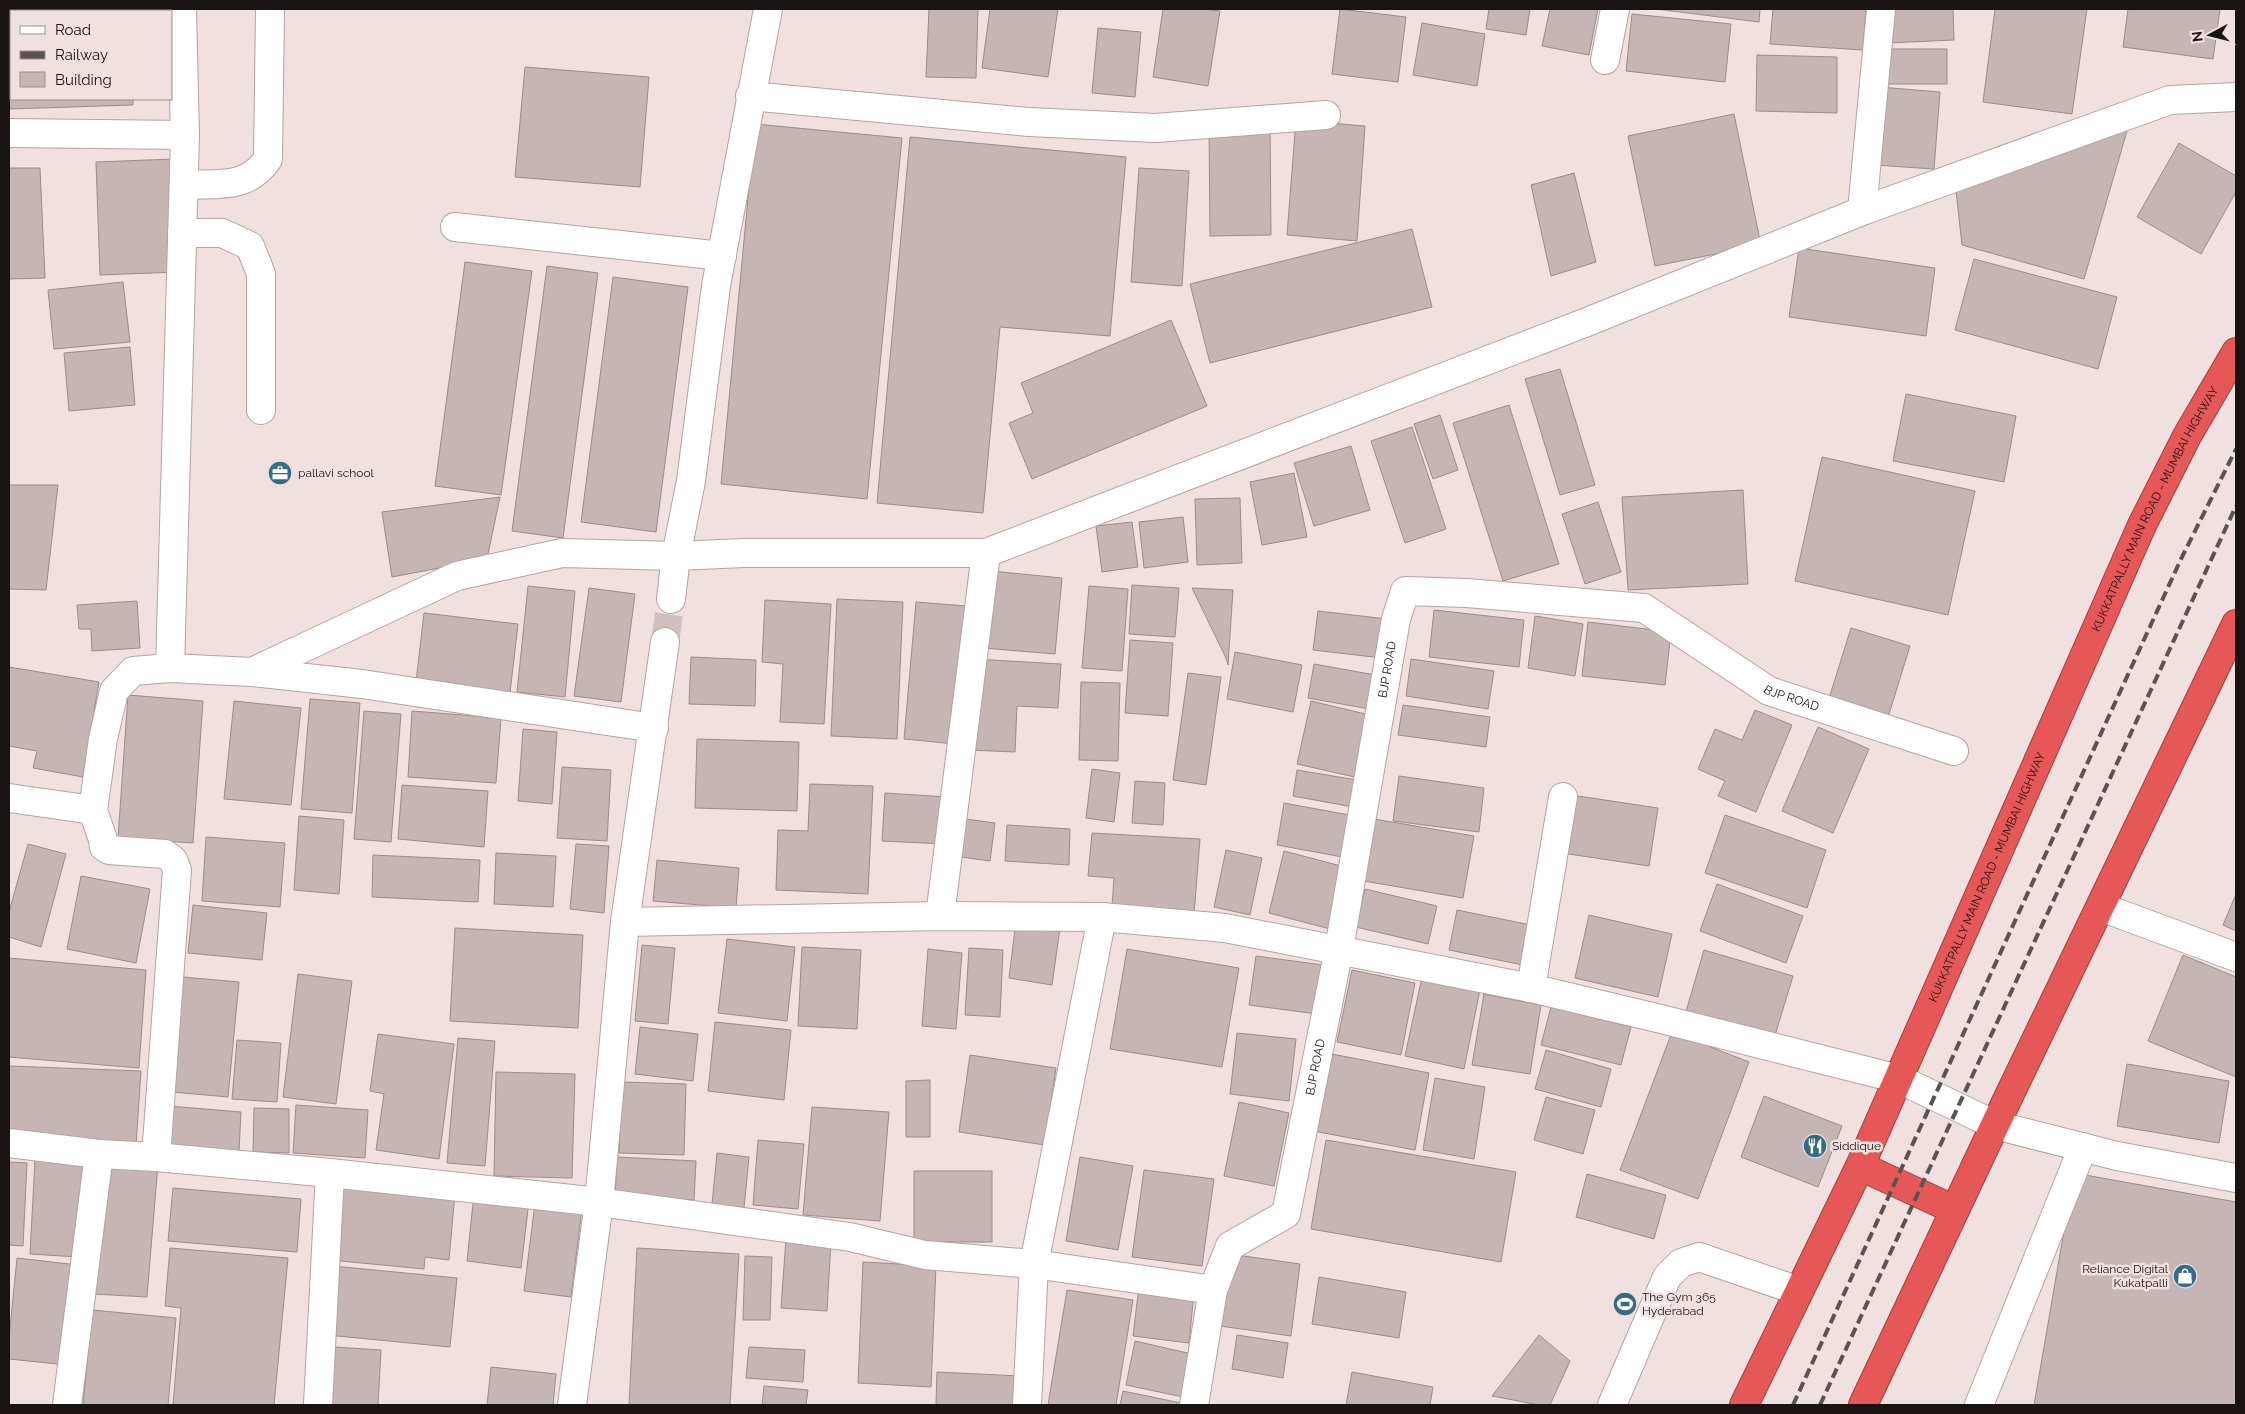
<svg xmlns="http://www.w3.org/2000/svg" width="2245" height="1414" font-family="Raleway,sans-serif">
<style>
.building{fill:#c5b6b5;stroke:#9a8c8b}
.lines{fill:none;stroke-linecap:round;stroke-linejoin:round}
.minor-tunnel{stroke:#d0c1c0;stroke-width:28;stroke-dasharray:28 14;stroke-linecap:butt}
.minor-casing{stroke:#b3a4a3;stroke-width:30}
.highway-casing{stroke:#9e403f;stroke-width:30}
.minor{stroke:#fff;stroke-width:28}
.highway{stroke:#e65757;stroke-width:28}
.rail{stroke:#5b5352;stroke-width:4;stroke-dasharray:10 5;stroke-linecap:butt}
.labels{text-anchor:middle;stroke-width:5;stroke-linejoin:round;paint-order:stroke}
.poi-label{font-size:12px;fill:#191413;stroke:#f0e0df;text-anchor:start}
.street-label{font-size:12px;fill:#191413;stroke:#f0e0df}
</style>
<rect width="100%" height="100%" fill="#f0e0df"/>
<g class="building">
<polygon points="929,9 978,9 976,78 926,77"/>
<polygon points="990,9 1058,9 1048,77 982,68"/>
<polygon points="1163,9 1203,9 1220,11 1208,86 1153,77"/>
<polygon points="1340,9 1406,17 1398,82 1332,74"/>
<polygon points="1489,9 1530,9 1526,35 1486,29"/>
<polygon points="1550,9 1598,9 1589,55 1542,46"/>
<polygon points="1656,9 1760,9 1759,22"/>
<polygon points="1773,9 1866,9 1863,50 1770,44"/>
<polygon points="1886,9 1953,9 1954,40 1887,43"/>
<polygon points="1995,9 2087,9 2072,114 1983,102"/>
<polygon points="2128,9 2220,9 2213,59 2123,47"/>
<polygon points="1632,14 1731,24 1725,82 1626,71"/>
<polygon points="1422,23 1485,34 1477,86 1413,75"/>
<polygon points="1098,28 1141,32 1135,97 1092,93"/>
<rect x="1886" y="49" width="61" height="35"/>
<polygon points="1757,55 1837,57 1837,113 1756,111"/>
<polygon points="525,67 649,77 640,187 515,177"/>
<polygon points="11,72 11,99 133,99 133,105 9,109 9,73"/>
<polygon points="1880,87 1940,92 1934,169 1875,165"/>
<polygon points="1734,114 1761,245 1655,266 1628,136"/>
<polygon points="1296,120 1365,126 1357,241 1287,235"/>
<polygon points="755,124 902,138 867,499 721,484"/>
<polygon points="2129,124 2084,279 1962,245 1955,182"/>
<polygon points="1270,126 1271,235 1210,236 1209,127"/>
<polygon points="910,137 1126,157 1110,336 1000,327 983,513 877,503"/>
<polygon points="2179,143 2236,176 2236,192 2201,254 2137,217"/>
<polygon points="174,159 178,272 100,275 96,162"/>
<polygon points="9,168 40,168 45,278 9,279"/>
<polygon points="1139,168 1189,171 1182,286 1131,282"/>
<polygon points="1574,173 1596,262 1551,276 1531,185"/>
<polygon points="1412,229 1432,307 1210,363 1190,284"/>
<polygon points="1799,248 1935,268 1926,336 1789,317"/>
<polygon points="1974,259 2117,297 2098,369 1955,330"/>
<polygon points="465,262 532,271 501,495 435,486"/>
<polygon points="547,266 598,273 563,538 512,531"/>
<polygon points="613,277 688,287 656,532 581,522"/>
<polygon points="123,282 130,342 54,349 48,290"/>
<polygon points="1171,320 1207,406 1032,479 1009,423 1033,413 1021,383"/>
<polygon points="130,347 135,405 69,411 64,353"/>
<polygon points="1560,369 1595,485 1560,495 1525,379"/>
<polygon points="1906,394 2016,416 2004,482 1893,461"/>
<polygon points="1509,405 1559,564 1503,581 1453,423"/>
<polygon points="1440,415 1458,470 1433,479 1414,424"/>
<polygon points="1412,427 1446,529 1405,543 1371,441"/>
<polygon points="1351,446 1370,510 1314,526 1294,463"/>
<polygon points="1822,457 1975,491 1948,615 1795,581"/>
<polygon points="1294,473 1307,537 1262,545 1250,482"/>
<polygon points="9,485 58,485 46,590 9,589"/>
<polygon points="1743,490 1748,584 1628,590 1622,497"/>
<polygon points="500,497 487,559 392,577 382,512"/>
<polygon points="1240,498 1242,563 1197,565 1195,499"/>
<polygon points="1598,502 1621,572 1585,584 1562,514"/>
<polygon points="1183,517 1188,562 1144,568 1139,522"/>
<polygon points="1132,522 1138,567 1102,572 1096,526"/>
<polygon points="991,571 1062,578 1055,654 983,648"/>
<polygon points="1132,585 1179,588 1175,637 1129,634"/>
<polygon points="528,586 575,591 565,697 517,692"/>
<polygon points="1089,586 1128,589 1122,671 1082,668"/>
<polygon points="589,588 635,594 621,702 574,696"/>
<polygon points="1192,588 1233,590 1228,665 1226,658"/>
<polygon points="837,599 903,602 897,739 831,736"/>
<polygon points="765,600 831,604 824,724 780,722 783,664 762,662"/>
<polygon points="137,601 140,648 92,651 91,629 79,629 77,605"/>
<polygon points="916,602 967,606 955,744 904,739"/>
<polygon points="1434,610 1524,620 1519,667 1429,657"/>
<polygon points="1318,611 1387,619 1382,658 1313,650"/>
<polygon points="424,613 518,624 510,693 416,682"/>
<polygon points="1535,616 1583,624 1575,676 1528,668"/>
<polygon points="1588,622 1671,632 1665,685 1582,676"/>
<polygon points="1851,628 1910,646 1885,727 1826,708"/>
<polygon points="1130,640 1173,643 1168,716 1125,713"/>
<polygon points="1235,652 1302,665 1293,712 1227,699"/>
<polygon points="691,657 756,660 755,706 689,704"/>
<polygon points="974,659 1061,664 1058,708 1017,706 1015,752 969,750"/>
<polygon points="1411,659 1494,671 1488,709 1406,696"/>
<polygon points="1314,664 1381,676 1375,710 1308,698"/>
<polygon points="9,667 99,682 83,777 33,768 37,751 9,746"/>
<polygon points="1188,673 1221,677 1206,785 1173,780"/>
<polygon points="1081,682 1120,683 1118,761 1079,760"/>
<polygon points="128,695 203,701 193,843 118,838"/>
<polygon points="310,699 360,703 352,813 301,809"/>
<polygon points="234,701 301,708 291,805 224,799"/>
<polygon points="1311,701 1374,716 1359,778 1297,764"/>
<polygon points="1403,705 1490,717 1486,747 1398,735"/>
<polygon points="1755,710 1792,725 1756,812 1718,796 1725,781 1698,769 1715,729 1742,740"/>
<polygon points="364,711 401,714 391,842 354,839"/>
<polygon points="412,711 501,718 496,783 408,777"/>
<polygon points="1818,727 1869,749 1833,833 1782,811"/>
<polygon points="523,729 557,732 552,804 518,801"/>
<polygon points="697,739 799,742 797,811 695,808"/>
<polygon points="562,767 611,770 607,841 557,838"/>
<polygon points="1092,769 1120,773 1114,822 1086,818"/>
<polygon points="1297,770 1357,780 1353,807 1293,796"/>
<polygon points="1399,776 1484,788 1479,832 1393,821"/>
<polygon points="1135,781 1165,783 1163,825 1132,823"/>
<polygon points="810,784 873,786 868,894 776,890 778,830 808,831"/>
<polygon points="402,785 488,791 484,847 398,839"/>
<polygon points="885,793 947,797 945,844 882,841"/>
<polygon points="1571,795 1658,808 1649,866 1562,853"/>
<polygon points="1284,803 1355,816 1348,858 1277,845"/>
<polygon points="1725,815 1826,850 1807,908 1705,873"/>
<polygon points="299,816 344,820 339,894 294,890"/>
<polygon points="966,819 995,823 990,861 961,857"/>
<polygon points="1374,819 1474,836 1463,898 1364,881"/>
<polygon points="1007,825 1070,829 1069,865 1005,861"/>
<polygon points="1092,833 1200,839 1194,914 1112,906 1114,878 1088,876"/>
<polygon points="206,837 285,843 280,907 202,901"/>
<polygon points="28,844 66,854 41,947 9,937 9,912"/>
<polygon points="576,844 609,846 604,913 570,909"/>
<polygon points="1226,850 1262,858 1250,915 1214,907"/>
<polygon points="1284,851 1345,867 1330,929 1269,913"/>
<polygon points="496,853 556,856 553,907 494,904"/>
<polygon points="373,855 480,860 478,902 372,897"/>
<polygon points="657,860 739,868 736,908 653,901"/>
<polygon points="81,876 150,889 136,963 67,949"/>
<polygon points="1717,884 1803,916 1786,963 1700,931"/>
<polygon points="1365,889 1437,906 1428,944 1356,927"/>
<polygon points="2236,894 2236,931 2223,925"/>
<polygon points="193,905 267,913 262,960 188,953"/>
<polygon points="1457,910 1536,926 1528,966 1449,950"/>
<polygon points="1589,915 1672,934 1658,997 1575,978"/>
<polygon points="1016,921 1060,928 1052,985 1009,978"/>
<polygon points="455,928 583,935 578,1028 450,1021"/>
<polygon points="727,939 795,947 787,1021 718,1013"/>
<polygon points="642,945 675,948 668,1024 635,1021"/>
<polygon points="802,947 861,950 857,1029 798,1026"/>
<polygon points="969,948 1003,950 1000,1017 965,1015"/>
<polygon points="928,949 962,953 956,1029 922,1026"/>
<polygon points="1127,949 1239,968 1222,1067 1110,1049"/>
<polygon points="1704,950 1793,976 1773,1042 1685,1015"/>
<polygon points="2183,955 2236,977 2236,1077 2148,1041"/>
<polygon points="1256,956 1323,965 1317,1014 1249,1005"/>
<polygon points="9,958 146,970 139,1068 9,1057"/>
<polygon points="1352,970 1415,983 1401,1055 1337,1042"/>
<polygon points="298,974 352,981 336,1104 283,1097"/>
<polygon points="183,977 239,982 228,1097 172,1092"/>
<polygon points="1422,977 1480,990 1464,1069 1405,1056"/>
<polygon points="1484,994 1541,1005 1530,1074 1472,1065"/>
<polygon points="1551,1007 1631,1027 1621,1065 1541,1045"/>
<polygon points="715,1022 791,1030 784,1100 708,1091"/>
<polygon points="640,1027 698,1034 693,1081 635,1074"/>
<polygon points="1672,1032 1749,1062 1698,1199 1620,1170"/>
<polygon points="1237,1033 1296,1039 1289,1101 1230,1094"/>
<polygon points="378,1034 454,1044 439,1159 376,1150 384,1094 370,1091"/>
<polygon points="458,1038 495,1041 485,1166 447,1163"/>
<polygon points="237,1040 281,1043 277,1102 232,1099"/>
<polygon points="1546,1050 1611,1069 1601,1107 1535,1089"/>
<polygon points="1327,1053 1429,1073 1415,1150 1313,1131"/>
<polygon points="970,1055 1056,1068 1045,1145 959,1132"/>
<polygon points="2127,1064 2229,1081 2219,1143 2117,1126"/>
<polygon points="9,1066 141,1071 136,1145 9,1135"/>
<polygon points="496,1072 575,1074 572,1178 494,1176"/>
<polygon points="1435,1078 1485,1087 1474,1159 1423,1150"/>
<polygon points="930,1080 930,1137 906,1137 906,1081"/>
<polygon points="622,1082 686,1084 684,1155 619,1153"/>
<polygon points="1764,1096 1842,1126 1818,1187 1741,1157"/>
<polygon points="1546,1097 1595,1110 1583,1154 1534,1140"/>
<polygon points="1239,1102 1289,1113 1274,1186 1224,1176"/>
<polygon points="296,1105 368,1110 365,1158 293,1153"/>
<polygon points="169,1106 241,1112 239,1151 166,1146"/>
<polygon points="812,1107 889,1112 880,1221 803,1215"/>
<polygon points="254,1108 289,1109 289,1153 253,1152"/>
<polygon points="758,1140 804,1144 798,1209 753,1205"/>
<polygon points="1326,1140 1516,1172 1501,1262 1311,1229"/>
<polygon points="717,1153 749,1157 744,1208 712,1204"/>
<polygon points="617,1157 696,1161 694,1200 615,1197"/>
<polygon points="1080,1157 1133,1166 1118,1250 1066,1241"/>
<polygon points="35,1160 83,1163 78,1257 30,1254"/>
<polygon points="9,1162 27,1163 23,1246 9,1245"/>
<polygon points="158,1164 147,1297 93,1294 105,1166"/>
<polygon points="1144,1170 1214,1179 1202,1266 1132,1257"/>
<rect x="914" y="1171" width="78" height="71"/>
<polygon points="2074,1173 2236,1202 2236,1405 2034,1405"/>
<polygon points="1587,1174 1666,1195 1654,1239 1576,1217"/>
<polygon points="339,1183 455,1193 449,1260 425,1257 424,1269 330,1260"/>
<polygon points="173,1188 301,1199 297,1252 168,1241"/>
<polygon points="474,1194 529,1201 521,1268 467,1261"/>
<polygon points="535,1203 582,1208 571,1297 524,1291"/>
<polygon points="786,1238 831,1241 827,1311 781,1308"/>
<polygon points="170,1248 288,1258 274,1405 173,1405 181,1308 165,1306"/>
<polygon points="637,1248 739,1254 730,1405 629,1405"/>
<polygon points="1230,1254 1300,1264 1291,1336 1220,1326"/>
<polygon points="745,1256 772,1257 770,1320 743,1320"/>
<polygon points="17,1258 78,1265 67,1365 9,1359 9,1338"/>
<polygon points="863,1262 936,1266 931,1387 858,1383"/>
<polygon points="333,1266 457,1278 450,1347 327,1335"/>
<polygon points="1319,1277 1406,1292 1399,1338 1312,1324"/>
<polygon points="1139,1286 1194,1293 1189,1343 1133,1336"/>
<polygon points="1067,1290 1133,1300 1116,1405 1048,1405"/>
<polygon points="92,1310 176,1318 168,1405 83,1405"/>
<polygon points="1237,1335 1288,1343 1283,1378 1232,1369"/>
<polygon points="1539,1335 1570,1361 1550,1405 1539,1405 1492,1396"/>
<polygon points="1135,1341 1192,1354 1183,1397 1126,1385"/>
<polygon points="334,1347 381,1350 378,1405 331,1405"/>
<polygon points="749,1347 805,1350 803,1382 746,1378"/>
<polygon points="491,1367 556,1374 553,1405 487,1405"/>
<polygon points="937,1372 1020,1376 1019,1405 936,1405"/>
<polygon points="1352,1372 1433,1387 1430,1405 1346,1405"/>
<polygon points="764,1386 808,1390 806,1405 762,1405"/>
<polygon points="1123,1391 1181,1403 1180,1405 1120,1405"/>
</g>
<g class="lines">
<polyline class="minor-tunnel" points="665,642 671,599"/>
<g class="minor-casing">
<g id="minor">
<polyline points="1605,60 1615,9"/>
<polyline points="750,96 1029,122 1155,128 1326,115"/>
<polyline points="9,133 185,135"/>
<path d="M184 185C217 183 247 190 268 159L270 9"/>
<polyline points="1862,211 1881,9"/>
<polyline points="455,227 722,256"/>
<polyline points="182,233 222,233 250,246 261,274 261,410"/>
<polyline points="671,599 676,556 691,481 716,286 768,9"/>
<polyline points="170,668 185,135 182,9"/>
<polyline points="252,672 362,684 654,728"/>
<polyline points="9,798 93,810"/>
<polyline points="2101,907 2236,957"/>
<polyline points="940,916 986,553"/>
<polyline points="625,922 940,916 1102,917 1225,928 1531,988 1657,1018 1899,1079 1995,1125 2117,1156 2236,1178"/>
<polyline points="1531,988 1563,797"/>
<polyline points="9,1143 99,1154 156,1157 330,1173 599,1202 850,1237 925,1255 1034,1264 1213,1290"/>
<polyline points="156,1157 177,870 173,860 165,854 109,850 104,847 103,840 93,810 103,739 114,691 133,671 170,668 252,672 457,576 562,553 676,556 744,553 986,553 1587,322 1862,211 2170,100 2236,97"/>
<polyline points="67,1405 99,1154"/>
<polyline points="318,1405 330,1173"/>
<polyline points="572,1405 599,1202 625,922 665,642"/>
<polyline points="1027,1405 1034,1264 1102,917"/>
<path id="s1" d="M1194 1405 1213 1290 1230 1246 1286 1214 1339 949 1396 619 1405 591 1467 593 1644 608 1769 691 1954 751"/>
<polyline points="1612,1405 1667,1277 1681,1263 1699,1257 1799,1291"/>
<polyline points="1979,1405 2083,1147"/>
</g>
</g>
<g class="highway-casing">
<g id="highway">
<polyline points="1860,1166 1955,1210"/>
<path id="s2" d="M1744 1405 1860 1166 2142 525 2187 436 2236 352"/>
<polyline points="1863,1405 1995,1125 2236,624"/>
</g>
</g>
<use href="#minor" class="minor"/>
<use href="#highway" class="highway"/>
<g class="rail">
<polyline points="1793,1405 2181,559 2236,449"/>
<polyline points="1820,1405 2236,506"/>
</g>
</g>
<defs>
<g id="office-disc" transform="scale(1.25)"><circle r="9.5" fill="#346c86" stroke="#f0e0df"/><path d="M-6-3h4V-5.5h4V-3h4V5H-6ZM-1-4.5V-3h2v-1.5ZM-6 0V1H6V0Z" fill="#fff"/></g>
<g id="restaurant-disc" transform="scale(1.25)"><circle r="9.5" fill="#346c86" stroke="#f0e0df"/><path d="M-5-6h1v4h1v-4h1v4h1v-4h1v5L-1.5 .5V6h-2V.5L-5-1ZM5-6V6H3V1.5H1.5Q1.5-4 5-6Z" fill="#fff"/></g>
<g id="shop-disc" transform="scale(1.25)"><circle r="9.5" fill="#346c86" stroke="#f0e0df"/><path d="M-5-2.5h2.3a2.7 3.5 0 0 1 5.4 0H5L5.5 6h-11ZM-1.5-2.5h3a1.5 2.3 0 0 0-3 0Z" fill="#fff"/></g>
<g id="stadium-disc" transform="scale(1.25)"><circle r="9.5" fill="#346c86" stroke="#f0e0df"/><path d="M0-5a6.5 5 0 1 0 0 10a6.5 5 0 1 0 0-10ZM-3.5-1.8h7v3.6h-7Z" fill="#fff"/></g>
</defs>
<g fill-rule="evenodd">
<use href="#office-disc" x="280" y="473"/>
<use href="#restaurant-disc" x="1815" y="1146"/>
<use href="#shop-disc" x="2185" y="1276"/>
<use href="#stadium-disc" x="1625" y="1304"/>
</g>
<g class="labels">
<g class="poi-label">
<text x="298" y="477">pallavi school</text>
<text x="1832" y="1150">Siddique</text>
<text x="2168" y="1273" text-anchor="end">Reliance Digital<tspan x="2168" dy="14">Kukatpalli</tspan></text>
<text x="1642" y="1301">The Gym 365<tspan x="1642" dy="14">Hyderabad</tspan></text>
</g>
<g class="street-label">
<text dy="4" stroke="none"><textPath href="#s2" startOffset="986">KUKKATPALLY MAIN ROAD - MUMBAI HIGHWAY</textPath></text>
<text dy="4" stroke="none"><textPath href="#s1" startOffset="782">BJP ROAD</textPath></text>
<text dy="4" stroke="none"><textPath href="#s1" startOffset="1276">BJP ROAD</textPath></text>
<text dy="4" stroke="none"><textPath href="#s2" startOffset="581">KUKKATPALLY MAIN ROAD - MUMBAI HIGHWAY</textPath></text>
<text dy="4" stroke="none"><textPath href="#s1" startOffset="378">BJP ROAD</textPath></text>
</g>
</g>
<rect width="2245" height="1414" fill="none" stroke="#191413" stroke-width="20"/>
<rect x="10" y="10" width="162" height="90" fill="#f0e0df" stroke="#9a8e8d"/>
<rect x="20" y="26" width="25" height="8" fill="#ffffff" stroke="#9a8e8d"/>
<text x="55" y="35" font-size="15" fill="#191413">Road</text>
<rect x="20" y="51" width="25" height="8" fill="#5b5352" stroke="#9a8e8d"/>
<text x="55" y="60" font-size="15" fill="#191413">Railway</text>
<rect x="20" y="72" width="25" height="15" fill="#c5b6b5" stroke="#9a8e8d"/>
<text x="55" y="85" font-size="15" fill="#191413">Building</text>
<g transform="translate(2210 35) rotate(263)" stroke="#f0e0df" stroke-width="4" paint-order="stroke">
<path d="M0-4L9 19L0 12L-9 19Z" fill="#191413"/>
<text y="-8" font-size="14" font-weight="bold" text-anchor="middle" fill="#191413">N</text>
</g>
</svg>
